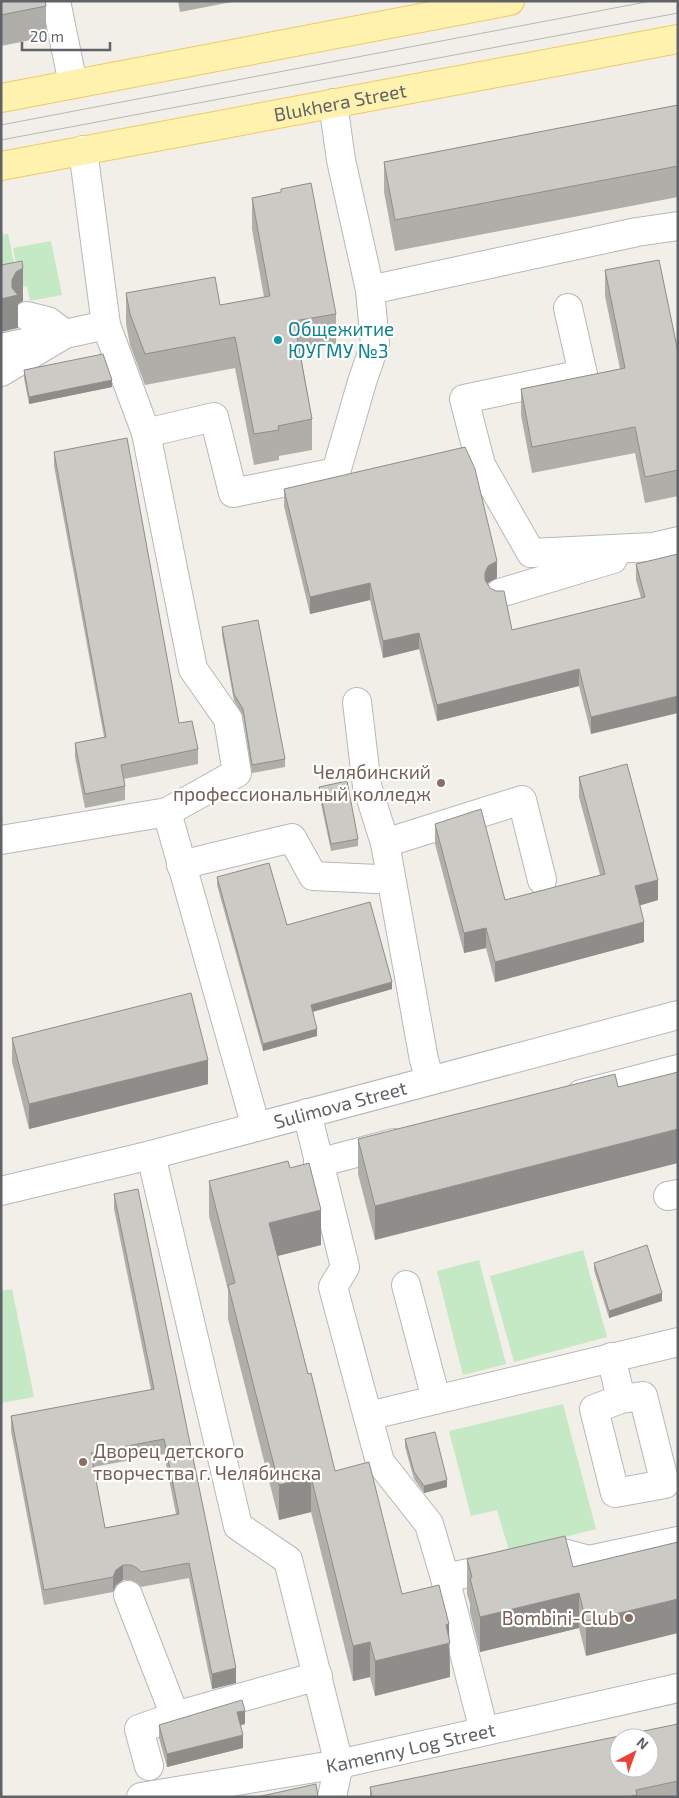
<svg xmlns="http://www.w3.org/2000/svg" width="679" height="1798" font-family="'Exo 2',sans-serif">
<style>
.green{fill:#c5e8c5}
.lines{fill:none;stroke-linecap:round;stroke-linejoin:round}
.minor-casing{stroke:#b5b8bc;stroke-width:30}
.major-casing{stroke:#f2c960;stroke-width:30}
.minor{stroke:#fff;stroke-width:28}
.major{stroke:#fff2af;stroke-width:28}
.tram{stroke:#b6b7b8;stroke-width:1}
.wall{fill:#afaea9;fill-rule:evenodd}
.shaded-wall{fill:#8f8d8a}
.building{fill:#cccac5;stroke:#8f8d8a;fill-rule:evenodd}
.culture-dot{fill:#0f9aa8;stroke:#fff;stroke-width:2}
.education-dot{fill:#8d6e63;stroke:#fff;stroke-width:2}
.labels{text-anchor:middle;stroke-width:4.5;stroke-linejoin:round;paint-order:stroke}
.street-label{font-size:19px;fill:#5f6368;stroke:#fff}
.culture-label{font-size:19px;fill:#0d838f;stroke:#fff;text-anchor:start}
.education-label{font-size:19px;fill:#785e54;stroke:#fff;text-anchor:end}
</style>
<rect width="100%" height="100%" fill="#f1efe8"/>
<g class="green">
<polygon points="8,234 16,272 1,275 1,235"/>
<polygon points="51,241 62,295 30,301 27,286 21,287 13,248"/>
<polygon points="583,1250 607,1337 514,1362 490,1276"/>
<polygon points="479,1260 506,1364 463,1375 437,1271"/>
<polygon points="12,1289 34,1397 1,1403 1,1291"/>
<polygon points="563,1404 596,1529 509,1551 497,1510 471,1516 449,1431"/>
</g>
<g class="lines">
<g class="minor-casing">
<g id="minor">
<polyline points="56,1 73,84"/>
<polyline points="83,150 106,325 146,433 214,417 233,493 336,472 362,382 375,344 370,290 341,160 333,103"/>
<polyline points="370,290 637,232 678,226"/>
<polyline points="568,308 583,374 464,399 481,465 531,553 653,547 678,541"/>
<polyline points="1,348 106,325"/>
<polyline points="1,372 65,334 48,321 27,316"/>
<polyline points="146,433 193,669 228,719 237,773 167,812"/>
<polyline points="500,593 613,559"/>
<polyline points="357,702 367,786 385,843 424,1060 430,1080"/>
<polyline points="1,840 167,812 256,1127"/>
<polyline points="385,843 522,800 542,880"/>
<polyline points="181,865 292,838 313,876 377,879"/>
<polyline points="581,1094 678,1069"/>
<polyline points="307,1113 345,1267 333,1287 380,1462 429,1524 445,1578 484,1731"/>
<polyline points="151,1155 238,1526 288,1560 339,1764 332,1797"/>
<polyline points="318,1163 394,1143"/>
<path id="s1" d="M1 1191 151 1155 678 1015"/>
<polyline points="668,1196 678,1194"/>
<polyline points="406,1285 436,1399"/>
<polyline points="611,1357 621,1399 594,1409 615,1493 665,1484 643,1396 621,1399"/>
<polyline points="368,1416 678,1342"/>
<polyline points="445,1578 563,1553 589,1560 678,1541"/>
<polyline points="128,1595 175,1716 318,1676"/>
<polyline points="149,1766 139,1729 175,1716"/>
<path id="s2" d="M141 1797 339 1764 678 1688"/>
</g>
</g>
<g class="major-casing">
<g id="major">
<polyline points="1,98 510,1"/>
<path id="s3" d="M1 166 678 39"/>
</g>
</g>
<use href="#minor" class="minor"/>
<use href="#major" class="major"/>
<g class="tram">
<polyline points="1,125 651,1"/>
<polyline points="1,140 678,13"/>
</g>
</g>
<g class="wall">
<polygon points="1,1 46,6 46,37 1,46"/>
<polygon points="178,1 237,1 180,12"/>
<polygon points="678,105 678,197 395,251 384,192 384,162"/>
<polygon points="281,189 336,314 336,344 300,351 312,419 312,450 279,456 279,460 254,465 235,368 145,385 130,345 126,324 126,293 220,305 264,297 252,229 252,198 281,192"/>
<polygon points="605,270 678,352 678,496 645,503 635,453 532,473 521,415 521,389 620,369 605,296"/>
<polygon points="24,370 112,387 29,404 24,378"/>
<polygon points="54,452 179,723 198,749 198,764 124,779 125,786 125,800 85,808 75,757 75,743 104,737 54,466"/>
<polygon points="284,489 497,578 488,583 487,584 512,630 641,598 636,580 636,564 678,554 591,734 579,686 437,721 419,649 383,658 370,600 310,614 284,506"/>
<polygon points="222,627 285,759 285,767 252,773 243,716 234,701 222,635"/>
<polygon points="579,777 658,900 640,905 644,942 495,982 486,948 464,953 435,844 435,824 505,900 600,875 579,797"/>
<polygon points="319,787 358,839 358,846 331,851 319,794"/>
<polygon points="217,877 287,925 392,989 313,1012 317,1036 263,1051 217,885"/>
<polygon points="12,1038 208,1084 29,1129 12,1062"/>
<polygon points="618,1087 375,1240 358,1174 358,1139"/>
<polygon points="290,1168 321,1245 278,1256 308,1374 335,1471 402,1594 449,1640 450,1677 375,1696 370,1677 353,1681 311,1512 279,1520 228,1319 228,1290 209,1216 209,1181"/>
<path d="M114 1194 236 1683 212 1689 189 1578 141 1587 137 1583 131 1580H123L116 1585 113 1592 44 1605 11 1431V1416L151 1390 114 1209ZM164 1454 176 1514 105 1528 93 1467Z"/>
<polygon points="594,1263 662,1301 609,1318 594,1270"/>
<polygon points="405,1439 447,1487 424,1493 414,1479 405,1447"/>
<polygon points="678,1542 586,1656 579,1628 480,1652 470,1612 470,1604 467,1594 467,1559 573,1567"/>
<polygon points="245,1724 241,1725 243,1748 167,1767 159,1738 159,1725"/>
<polygon points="678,1724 678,1797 370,1797 370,1787"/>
</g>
<g class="shaded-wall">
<polygon points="23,268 23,301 18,304 18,328 1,332 1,299 16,272"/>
<polygon points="112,380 112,387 29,404 29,397"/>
<polygon points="497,561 497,578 488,583 485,590 485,573 488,566"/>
<polygon points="370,583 370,600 310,614 310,597"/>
<polygon points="419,633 419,649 383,658 383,641"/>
<polygon points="579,669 579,686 437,721 437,705"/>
<polygon points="678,696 678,713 591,734 591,717"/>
<polygon points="658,880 658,900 635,907 635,886"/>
<polygon points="644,922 644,942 495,982 495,962"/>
<polygon points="486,928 486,948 464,953 464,933"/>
<polygon points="392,982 392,989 311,1012 311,1005"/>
<polygon points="317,1029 317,1036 263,1051 263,1044"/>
<polygon points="208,1060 208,1084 29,1129 29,1104"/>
<polygon points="678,1129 678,1163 375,1240 375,1206"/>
<polygon points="321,1210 321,1245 269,1258 269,1223"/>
<polygon points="662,1293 662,1301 609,1318 609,1311"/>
<polygon points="311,1477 311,1512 279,1520 279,1485"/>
<polygon points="447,1480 447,1487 424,1493 424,1486"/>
<polygon points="123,1565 123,1580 116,1585 113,1592 113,1577 116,1570"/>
<polygon points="579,1593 579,1628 480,1652 480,1617"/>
<polygon points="678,1599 678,1633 586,1656 586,1621"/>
<polygon points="449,1624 450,1677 375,1696 375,1661 446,1625"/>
<polygon points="370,1642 370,1677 353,1681 353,1646"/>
<polygon points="236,1668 236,1683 212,1689 212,1674"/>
<polygon points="245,1711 245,1724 237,1726 237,1712"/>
<polygon points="243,1735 243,1748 167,1767 167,1754"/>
</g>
<g class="building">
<polygon points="1,1 45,1 46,6 1,15"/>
<polygon points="678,105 678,166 395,220 384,162"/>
<polygon points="311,183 336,314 294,321 312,419 278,426 279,430 254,434 235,337 145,354 130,314 126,293 215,277 220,305 270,296 252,198 281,192 281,189"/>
<polygon points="659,260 678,352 678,470 645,477 635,427 532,447 521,389 625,368 605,270"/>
<polygon points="22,261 23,268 16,272 12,280 12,288 18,295 1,299 1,265"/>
<polygon points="103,354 112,380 29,397 24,370"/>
<polygon points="127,438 179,723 192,721 198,749 121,765 125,786 85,794 75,743 106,737 54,452"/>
<polygon points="465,447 475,469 497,561 488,566 485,573 485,580 490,588 496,591 504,591 512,630 645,597 636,564 678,554 678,696 591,717 579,669 437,705 419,633 383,641 370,583 310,597 284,489"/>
<polygon points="258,620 285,759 252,765 243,709 234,694 222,627"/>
<polygon points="627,764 658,880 635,886 644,922 495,962 486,928 464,933 435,824 481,809 505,900 605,874 579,777"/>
<polygon points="347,781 358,839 331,844 319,787"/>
<polygon points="269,863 287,925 370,902 392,982 311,1005 317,1029 263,1044 217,877"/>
<polygon points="191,993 208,1060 29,1104 12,1038"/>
<polygon points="678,1072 678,1129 375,1206 358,1139 615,1074 618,1087"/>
<polygon points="288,1161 290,1168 309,1163 321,1210 269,1223 308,1374 311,1373 335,1471 369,1462 402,1594 439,1585 449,1624 446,1625 450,1643 375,1661 370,1642 353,1646 311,1477 279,1485 228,1285 235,1283 209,1181"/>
<path d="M138 1189 236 1668 212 1674 189 1563 141 1572 137 1568 131 1565H123L116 1570 113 1577 44 1590 11 1416 154 1389 114 1194ZM164 1439 179 1514 105 1528 91 1453Z"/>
<polygon points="647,1245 662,1293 609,1311 594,1263"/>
<polygon points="435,1432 447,1480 424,1486 414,1472 405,1439"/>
<polygon points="565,1536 573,1567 678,1542 678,1599 586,1621 579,1593 480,1617 470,1578 472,1577 467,1559"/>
<polygon points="242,1700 245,1711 237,1712 243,1735 167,1754 159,1725"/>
<path d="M678 1724V1781L636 1790 637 1795 627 1797H372L370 1787ZM619 1738H649V1768H619Z"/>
<polygon points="316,1784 318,1797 257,1797"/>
</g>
<circle class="culture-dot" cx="278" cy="340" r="5"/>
<g class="education-dot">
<circle cx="441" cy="783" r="5"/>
<circle cx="83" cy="1462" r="5"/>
<circle cx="629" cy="1618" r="5"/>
</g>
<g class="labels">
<g class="street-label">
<text dy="7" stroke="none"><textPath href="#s3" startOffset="345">Blukhera Street</textPath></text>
<text dy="7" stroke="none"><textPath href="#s1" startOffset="350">Sulimova Street</textPath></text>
<text dy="7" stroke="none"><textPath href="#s2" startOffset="274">Kamenny Log Street</textPath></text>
</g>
<g class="culture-label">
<text x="288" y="336">Общежитие<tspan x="288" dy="22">ЮУГМУ №3</tspan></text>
</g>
<g class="education-label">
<text x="431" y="779">Челябинский<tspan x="431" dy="22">профессиональный колледж</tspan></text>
<text x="93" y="1458" text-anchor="start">Дворец детского<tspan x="93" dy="22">творчества г. Челябинска</tspan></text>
<text x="619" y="1625">Bombini-Club</text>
</g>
</g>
<rect width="679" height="1798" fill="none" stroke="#5f6368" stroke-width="5"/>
<g transform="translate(634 1753) rotate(41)"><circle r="24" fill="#ffffff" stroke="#bfc1c3"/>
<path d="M0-4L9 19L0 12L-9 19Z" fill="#ea4335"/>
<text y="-8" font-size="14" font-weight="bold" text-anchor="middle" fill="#5f6368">N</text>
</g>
<path d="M22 42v8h88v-8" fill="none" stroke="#5f6368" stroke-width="2.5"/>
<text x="30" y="42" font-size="15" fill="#5f6368" stroke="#ffffff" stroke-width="4" paint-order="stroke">20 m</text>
</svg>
